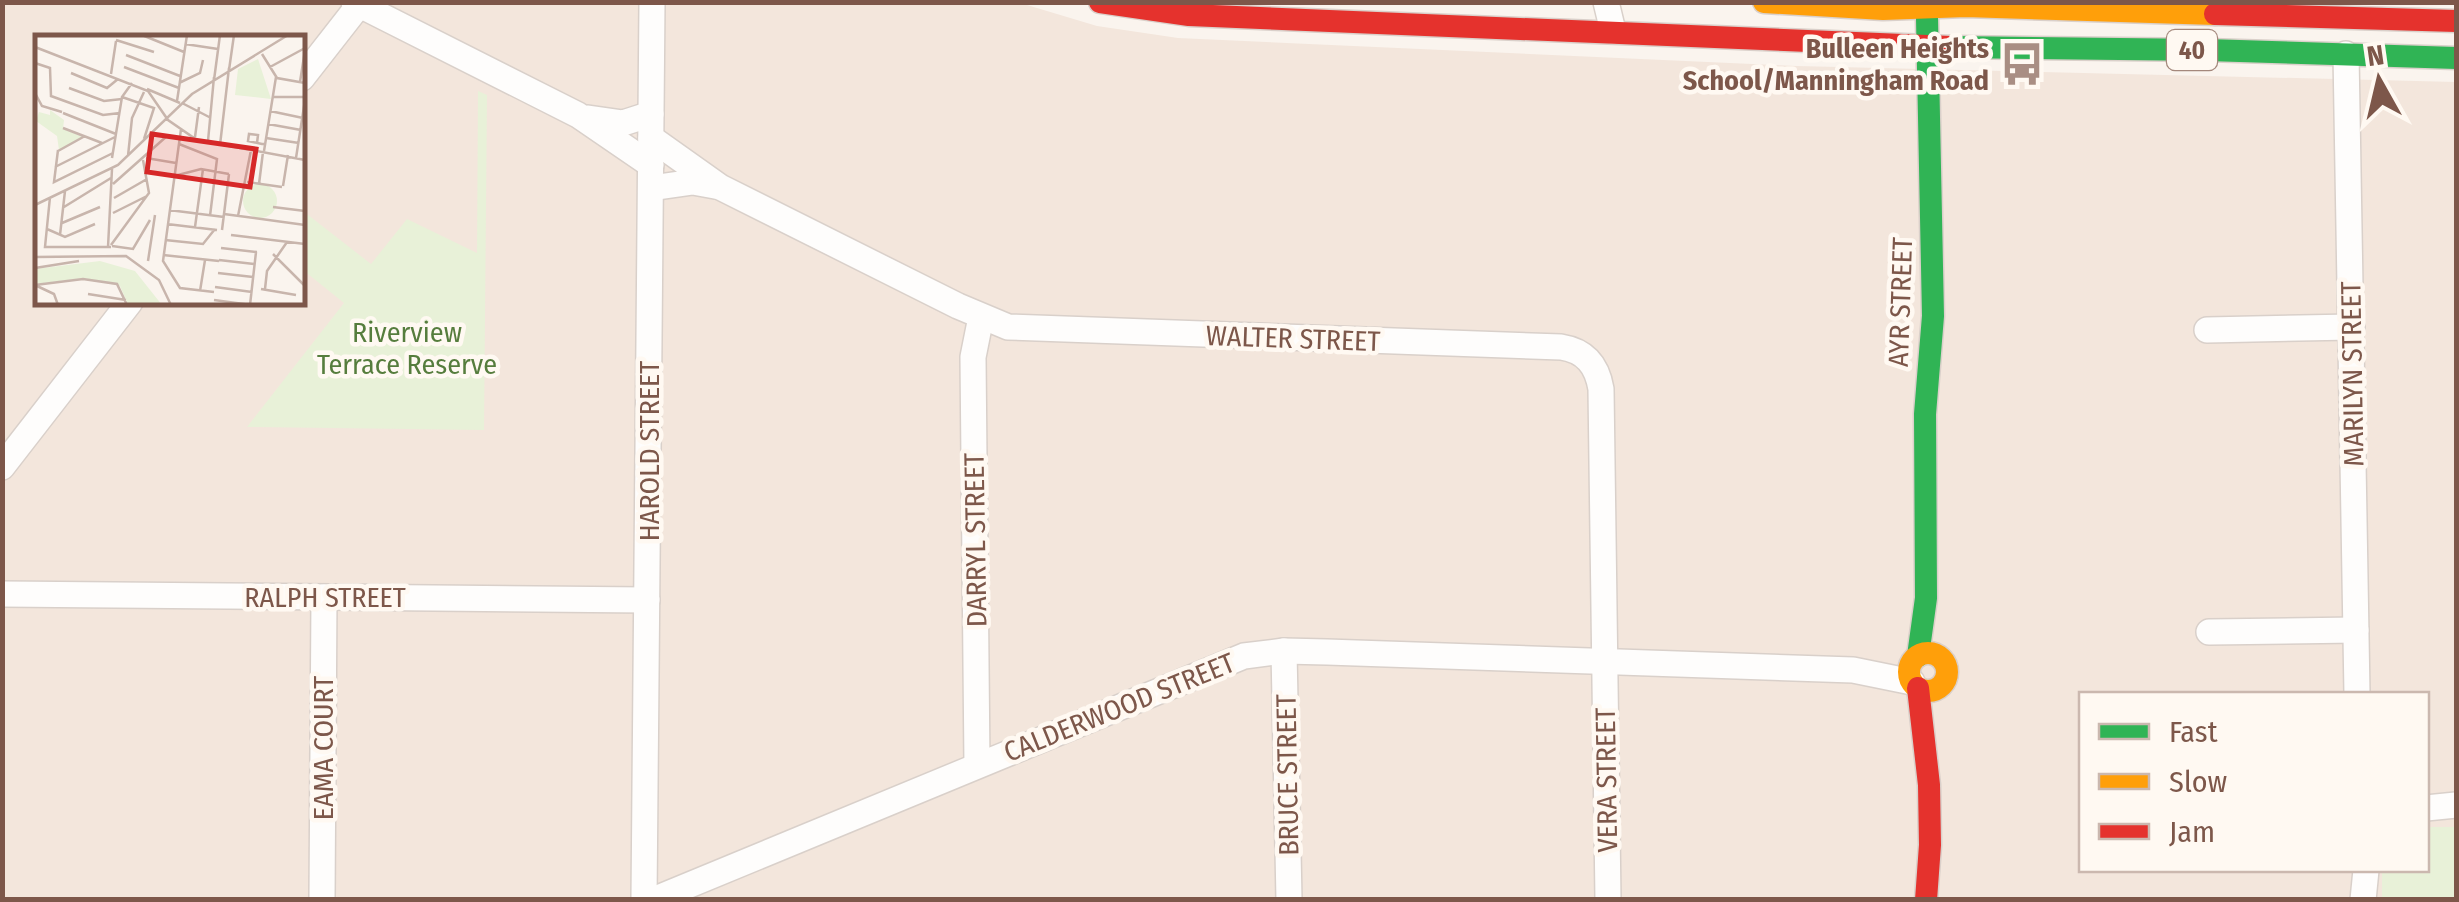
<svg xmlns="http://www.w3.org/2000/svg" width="2459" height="902" font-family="'Fira Sans Condensed',sans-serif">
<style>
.residential{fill:#f3e6dc;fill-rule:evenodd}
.green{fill:#e8f1d8}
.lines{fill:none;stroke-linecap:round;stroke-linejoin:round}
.street-casing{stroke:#d9d0ca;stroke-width:28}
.fast-casing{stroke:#dad0ca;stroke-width:25}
.slow-casing{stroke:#dad0ca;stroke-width:25}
.jam-casing{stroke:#dad0ca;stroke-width:25}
.street{stroke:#fefdfc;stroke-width:25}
.fast{stroke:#30b455;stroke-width:22}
.slow{stroke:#ff9f0a;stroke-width:22}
.jam{stroke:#e5322d;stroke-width:22}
.labels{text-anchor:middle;stroke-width:9;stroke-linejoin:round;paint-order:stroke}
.shield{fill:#fff9f2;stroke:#a4887c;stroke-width:2.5}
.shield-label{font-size:25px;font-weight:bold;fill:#7d574a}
.poi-label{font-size:28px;font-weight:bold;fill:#7d574a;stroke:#fff9f2;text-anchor:end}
.street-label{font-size:28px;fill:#7d574a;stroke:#fff9f2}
.park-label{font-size:28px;fill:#567d3d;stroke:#fff9f2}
.inset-road{fill:none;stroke:#c8b5ac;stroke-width:2.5}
.view{fill:#d62828;fill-opacity:0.15;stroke:#d62828;stroke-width:5}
.inset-edge{fill:none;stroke:#7d574a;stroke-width:5}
</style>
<rect width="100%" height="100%" fill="#faf4ee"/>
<path class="residential" d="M1017 2 1097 26 1178 38 1797 66 2456 82V899H3L2 3ZM38 38H302V302H38ZM2082 694H2426V870H2082Z"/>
<g class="green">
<polygon points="478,91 487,95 484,430 247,427 344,303 303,270 303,211 371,264 407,219 477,253"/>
<polygon points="2427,827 2456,827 2456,899 2382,899 2382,870 2426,870"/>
</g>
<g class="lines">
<g class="street-casing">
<g id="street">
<polyline points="354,2 578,115 651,165"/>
<polyline points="1606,2 1613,31"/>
<polyline points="2346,54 2357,694"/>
<polyline points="302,78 359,5"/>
<polyline points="588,118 623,123 651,114"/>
<path d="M651 138 720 187 958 306 1008 327 1561 347C1586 351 1597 365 1601 389L1608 900"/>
<polyline points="651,188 693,182 715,186"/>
<polyline points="2207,330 2352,327"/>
<polyline points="2,467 130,302"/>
<polyline points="2,594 647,600"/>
<polyline points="2209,632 2356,630"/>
<polyline points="1284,651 1289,900"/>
<polyline points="977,765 973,357 981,317"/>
<polyline points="2426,808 2456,805"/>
<polyline points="322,900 324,597"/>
<polyline points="644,900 652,2"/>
<polyline points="653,900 1244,656 1284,651 1327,652 1853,670 1912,682"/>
<polyline points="2363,900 2366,870"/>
</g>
</g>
<g class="fast-casing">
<g id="fast">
<polyline points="1951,47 2207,50 2456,58"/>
<polyline points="1918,656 1926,598 1925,414 1933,316 1927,18"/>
</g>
</g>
<g class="slow-casing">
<g id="slow">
<polyline points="1764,2 1883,9 1966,6 2215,14"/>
<circle cx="1928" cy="672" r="19"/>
</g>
</g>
<g class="jam-casing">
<g id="jam">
<polyline points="1100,2 1189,15 1951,47"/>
<polyline points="2215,14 2456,21"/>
<polyline points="1918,688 1929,785 1930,845 1926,900"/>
</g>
</g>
<use href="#street" class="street"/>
<use href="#fast" class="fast"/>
<use href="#slow" class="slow"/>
<use href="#jam" class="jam"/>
</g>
<defs>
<g id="bus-bare" transform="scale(3.45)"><path d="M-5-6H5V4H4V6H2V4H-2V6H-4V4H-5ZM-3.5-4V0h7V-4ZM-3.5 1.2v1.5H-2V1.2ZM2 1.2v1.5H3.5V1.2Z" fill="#a98e83" stroke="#fff9f2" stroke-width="2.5" paint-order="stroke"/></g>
</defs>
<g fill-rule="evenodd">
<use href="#bus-bare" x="2022" y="64"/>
</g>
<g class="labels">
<rect class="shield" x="2167" y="30" width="50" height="40" rx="8"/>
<g class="shield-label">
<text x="2192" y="59">40</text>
</g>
<g class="poi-label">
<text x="1989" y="58">Bulleen Heights<tspan x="1989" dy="32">School/Manningham Road</tspan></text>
</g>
<g class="street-label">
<text transform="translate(1900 302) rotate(-88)" y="10">AYR STREET</text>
<text transform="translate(1293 338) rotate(2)" y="10">WALTER STREET</text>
<text transform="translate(2352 374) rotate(-91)" y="10">MARILYN STREET</text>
<text transform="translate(649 451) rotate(-90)" y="10">HAROLD STREET</text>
<text transform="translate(975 540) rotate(-91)" y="10">DARRYL STREET</text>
<text x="325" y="607">RALPH STREET</text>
<text transform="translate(1119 707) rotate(-22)" y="10">CALDERWOOD STREET</text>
<text transform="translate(323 748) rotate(-90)" y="10">EAMA COURT</text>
<text transform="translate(1287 775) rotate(-91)" y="10">BRUCE STREET</text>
<text transform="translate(1606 780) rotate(-91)" y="10">VERA STREET</text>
</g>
<g class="park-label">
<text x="407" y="342">Riverview<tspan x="407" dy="32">Terrace Reserve</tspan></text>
</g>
</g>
<g transform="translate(35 35)">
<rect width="270" height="270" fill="#faf4ee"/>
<path d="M223 24 236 64 200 60 203 34ZM15 75 29 85 28 94 48 102 24 115 22 101 1 86 4 77 15 80ZM208 166a17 17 0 1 1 34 0a17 17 0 1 1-34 0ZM65 226 100 236 127 270H93L85 251 49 243 0 249V234Z" fill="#e8f1d8"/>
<path class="inset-road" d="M107 0 149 17M81 5 119 17M150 9 183 14M0 12 113 56 133 85 162 105 270 125M227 19 242 43 270 48M91 20 145 41M0 28 15 33 16 61 68 80 85 78M89 32 144 53M235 32 270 13M194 35 199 0M36 38 72 53 83 44M76 39 81 6M179 45 185 0M265 47 270 15M144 48 165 38 168 25M34 53 69 66 87 64M112 54 145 68M0 58 7 71 27 77M87 62 119 73 109 104M237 62H270M142 66 152 0M147 68 176 83M235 76 268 83M28 78 81 99M233 89 266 95M28 93 67 108M146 94 128 226 145 253 179 257M160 102 164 72M231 103 264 108M173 106 179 42M222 108 223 100 214 99 213 106 227 109H230M144 109 182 124 175 181M185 110 194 33M23 115 19 147 78 118M23 116 50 101M229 116 241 42M93 121 97 83 109 57M77 123 87 62 97 48M111 123 141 128M261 123 270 65M20 132 80 102M139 141 166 134 194 139M212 147 247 152M78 149 132 101M224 149 228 117M248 151 253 120M15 162 10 212H76M79 163 112 144M0 170 83 130 157 59 253 0M29 172 76 143M238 172 270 176M134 175 189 182M78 178 112 161M189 179 270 190M203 181 216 115M27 188 65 172M132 189 182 195M160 192 168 134M12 194 30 202 60 189M187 195 194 139M25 200 30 156M196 200 270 209M130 205 168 209 180 194M76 210 114 158 108 125M77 211 98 214 115 185M73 212 77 134M186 213 222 217M238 219 269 250M128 220 184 226M0 222 91 221 124 245 136 270M184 225 219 229M113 226 120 180M0 233 44 226M183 238 218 242M0 250 48 244 82 249 92 270M2 251 19 259 23 270M180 252 217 257M226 254 261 260M230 254 232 236 252 207M165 256 170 225M53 259 91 265M179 265 216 270M215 270 221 217"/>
<path class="view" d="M117 99 221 114 215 152 112 137Z"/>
<rect width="270" height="270" class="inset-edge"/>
</g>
<rect width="2459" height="902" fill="none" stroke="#7d574a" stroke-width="10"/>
<rect x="2079" y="692" width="350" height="180" fill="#fff9f2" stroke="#cbb8af" stroke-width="2.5"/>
<rect x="2099" y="724" width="50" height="15" fill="#30b455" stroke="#cbb8af" stroke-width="2.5"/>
<text x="2169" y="742" font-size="30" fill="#7d574a">Fast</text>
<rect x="2099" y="774" width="50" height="15" fill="#ff9f0a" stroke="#cbb8af" stroke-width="2.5"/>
<text x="2169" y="792" font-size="30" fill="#7d574a">Slow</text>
<rect x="2099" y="824" width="50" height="15" fill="#e5322d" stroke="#cbb8af" stroke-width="2.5"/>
<text x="2169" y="842" font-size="30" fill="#7d574a">Jam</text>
<g transform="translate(2379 80) rotate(352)" stroke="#fff9f2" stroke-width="8" paint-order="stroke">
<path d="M0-8L18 38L0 25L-18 38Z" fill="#7d574a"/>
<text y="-15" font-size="28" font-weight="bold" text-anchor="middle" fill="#7d574a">N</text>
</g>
</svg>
